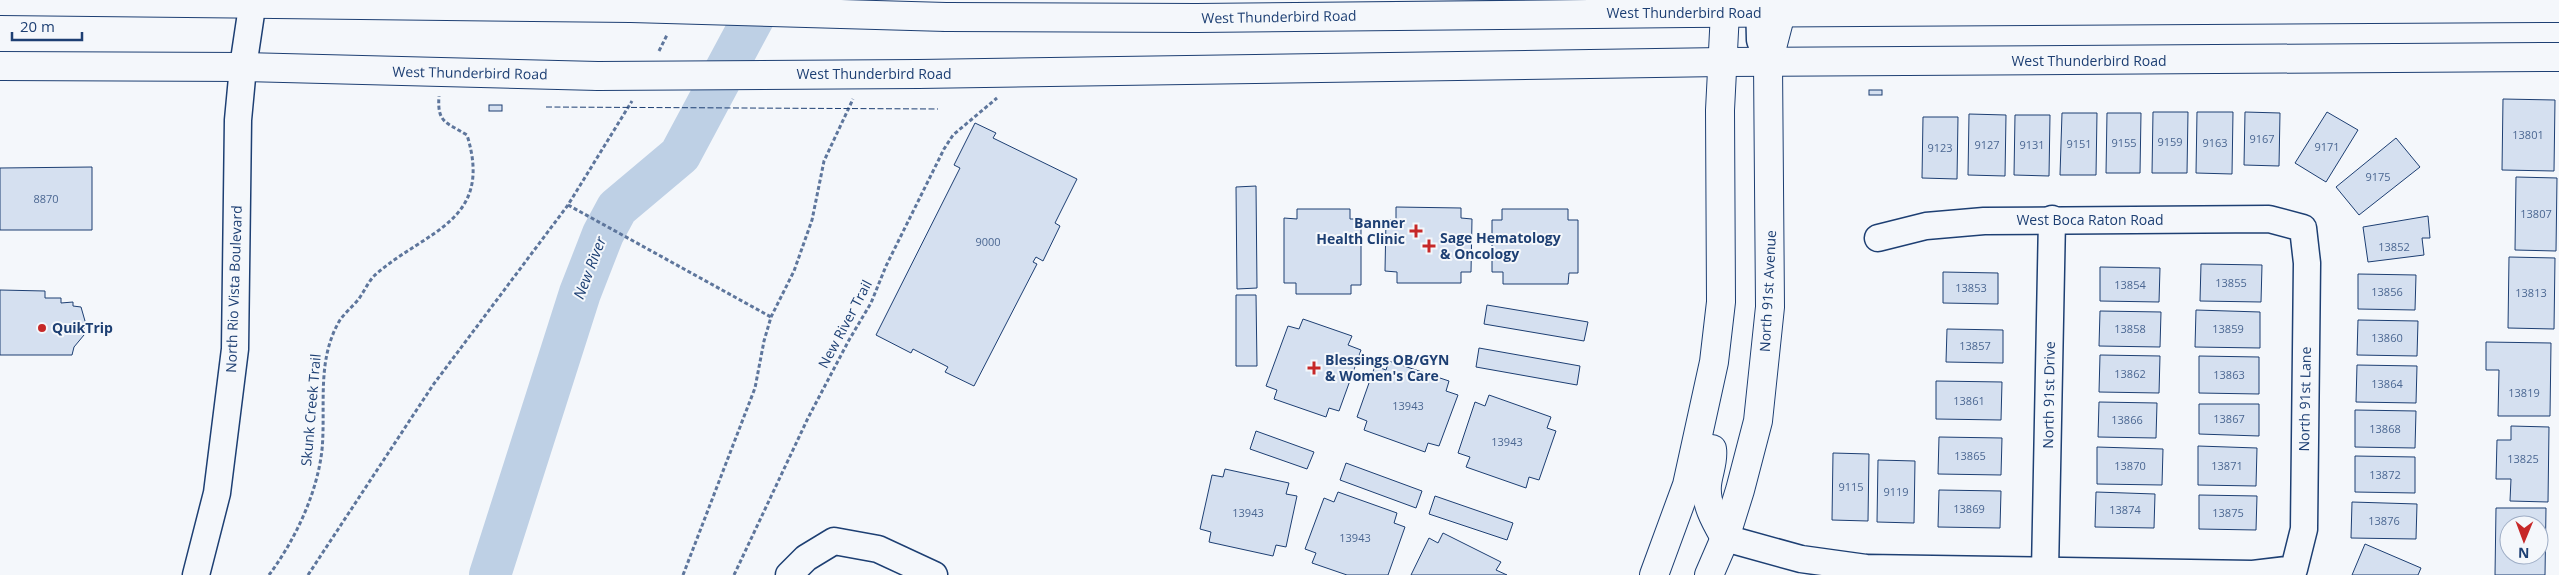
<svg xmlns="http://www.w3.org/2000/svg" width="2559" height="575" font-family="'Open Sans',sans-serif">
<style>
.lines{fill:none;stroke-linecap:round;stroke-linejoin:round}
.river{stroke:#bed0e5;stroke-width:42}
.building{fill:#d5e0f0;stroke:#1d3f73;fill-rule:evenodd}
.minor-casing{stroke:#1d3f73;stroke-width:29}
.major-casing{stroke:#1d3f73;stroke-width:30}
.path{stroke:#5e769c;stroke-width:3;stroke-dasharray:4 2.5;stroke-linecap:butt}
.minor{stroke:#f4f7fb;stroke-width:26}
.major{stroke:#f4f7fb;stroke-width:28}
.major-bridge-casing{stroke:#1d3f73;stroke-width:30;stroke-linecap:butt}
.major-bridge{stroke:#f4f7fb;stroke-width:28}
.fence{stroke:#1d3f73;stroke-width:1;stroke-dasharray:6 2.5;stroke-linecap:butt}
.poi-dot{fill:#c62828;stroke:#f4f7fb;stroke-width:2}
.labels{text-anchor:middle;stroke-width:4;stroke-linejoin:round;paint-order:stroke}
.number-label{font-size:11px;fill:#4b6792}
.street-label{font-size:14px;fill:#1d3f73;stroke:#f4f7fb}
.poi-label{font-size:14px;font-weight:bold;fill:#1d3f73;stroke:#f4f7fb;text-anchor:start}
.water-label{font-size:15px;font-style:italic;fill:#1d3f73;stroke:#f4f7fb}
</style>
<rect width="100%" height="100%" fill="#f4f7fb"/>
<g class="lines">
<polyline class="river" points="490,575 580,293 603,234 617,208 680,155 763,0"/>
</g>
<g class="building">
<rect x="1869" y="90" width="13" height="5"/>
<polygon points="2503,99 2555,100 2554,171 2502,170"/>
<rect x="489" y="105" width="13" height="6"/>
<polygon points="2153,112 2188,112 2187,173 2152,173"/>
<polygon points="2197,112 2233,112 2232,174 2196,173"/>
<polygon points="2245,112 2280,113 2279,166 2244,165"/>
<polygon points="2327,112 2358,130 2326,182 2295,163"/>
<polygon points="2062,113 2097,113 2096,175 2060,175"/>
<polygon points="2107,113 2141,113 2140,173 2106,173"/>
<polygon points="1969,114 2006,115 2005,176 1968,175"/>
<polygon points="2015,115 2050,115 2049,176 2014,175"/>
<polygon points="1923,117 1958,117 1957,179 1922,178"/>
<polygon points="975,123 996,133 993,138 1077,179 1055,223 1060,226 1043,261 1036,257 1033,262 1037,264 974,386 945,372 948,367 913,349 911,353 876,335 960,168 954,165"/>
<polygon points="2396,138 2420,167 2359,215 2336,187"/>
<polygon points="92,167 92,230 0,230 0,168"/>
<polygon points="2516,177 2557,178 2556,251 2515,250"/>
<polygon points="1256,186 1257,288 1237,289 1236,187"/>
<polygon points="1396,207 1461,208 1461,218 1472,219 1471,272 1461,272 1461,283 1397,283 1397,272 1385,271 1386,220 1396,220"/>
<polygon points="1297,209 1350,209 1350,219 1361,219 1361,285 1351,285 1351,294 1296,294 1296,283 1284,283 1284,218 1297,219"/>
<polygon points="1502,209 1568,209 1568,220 1578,220 1578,273 1569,273 1568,284 1503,284 1503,272 1492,272 1492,220 1502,220"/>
<polygon points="2428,216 2430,238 2422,238 2424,255 2368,262 2363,227"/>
<polygon points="2509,257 2555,258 2554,329 2508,328"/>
<polygon points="2201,264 2262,265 2261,302 2200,301"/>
<polygon points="2100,267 2160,268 2159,302 2100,301"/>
<polygon points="1943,272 1998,273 1998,304 1943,303"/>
<polygon points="2358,274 2416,275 2415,310 2358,309"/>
<polygon points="0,290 45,291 45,298 61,298 61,303 73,302 73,306 81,307 85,321 84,335 74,347 72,355 0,355"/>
<polygon points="1236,295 1256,295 1257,366 1236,366"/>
<polygon points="1487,305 1588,322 1584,341 1484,324"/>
<polygon points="2196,310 2260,312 2260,348 2195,347"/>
<polygon points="2100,311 2161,312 2160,347 2099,346"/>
<polygon points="1303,319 1352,336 1348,345 1361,350 1339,411 1329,408 1326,417 1274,399 1277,390 1266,386 1288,326 1299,329"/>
<polygon points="2358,320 2418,321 2417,356 2357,355"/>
<polygon points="1947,329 2003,330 2003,363 1946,362"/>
<polygon points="2486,342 2551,343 2550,416 2498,416 2499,370 2486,370"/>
<polygon points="1479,348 1580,366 1577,385 1476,367"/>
<polygon points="2100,355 2160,356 2159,393 2099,392"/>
<polygon points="2199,356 2259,357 2259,394 2199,393"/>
<polygon points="1389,361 1449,381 1446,391 1458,395 1439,446 1428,443 1425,452 1364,430 1367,421 1357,417 1375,366 1386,370"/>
<polygon points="2357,365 2417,366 2416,403 2356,402"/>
<polygon points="1936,381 2002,382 2001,420 1936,419"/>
<polygon points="1489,395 1551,417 1547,428 1556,431 1539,480 1529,477 1526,488 1466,467 1470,457 1458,453 1475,402 1485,406"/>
<polygon points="2099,402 2157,403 2156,438 2098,437"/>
<polygon points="2199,404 2259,404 2259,436 2199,434"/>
<polygon points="2355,410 2416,411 2415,448 2355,447"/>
<polygon points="2511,426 2549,427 2548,502 2510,501 2511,479 2496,479 2497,440 2511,440"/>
<polygon points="1256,431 1314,452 1307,469 1250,449"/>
<polygon points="1939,437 2002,438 2001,475 1938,474"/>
<polygon points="2198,446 2257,448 2256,486 2198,485"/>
<polygon points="2097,447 2163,449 2162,485 2097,484"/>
<polygon points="1833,453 1869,454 1868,521 1832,520"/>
<polygon points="2355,456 2415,457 2415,493 2355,492"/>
<polygon points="1878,460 1915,461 1914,523 1877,522"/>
<polygon points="1346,463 1422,491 1416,508 1340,480"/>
<polygon points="1225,469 1289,483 1286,494 1297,496 1286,547 1276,545 1273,556 1209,542 1211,532 1200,529 1212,475 1223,477"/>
<polygon points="1939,490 2001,491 2000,528 1938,527"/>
<polygon points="1338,492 1397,513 1394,523 1405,527 1388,575 1347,575 1312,563 1316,553 1305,549 1324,498 1334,502"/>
<polygon points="2096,492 2155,494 2154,528 2095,527"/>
<polygon points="2199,495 2257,496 2256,530 2199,529"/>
<polygon points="1435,496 1513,523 1507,540 1429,514"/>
<polygon points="2352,502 2417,504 2416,539 2351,538"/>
<path d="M2496 508H2546L2545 575H2495ZM2509 525H2539V555H2509Z"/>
<polygon points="1443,533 1501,562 1496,570 1507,575 1411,575 1429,538 1438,543"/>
<polygon points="2365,544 2421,568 2418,575 2352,575"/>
</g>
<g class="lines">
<g class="minor-casing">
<g id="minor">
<polyline points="1759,0 1760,40 1768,63"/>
<polyline points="1725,538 1801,559 1866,568 2253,574 2294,569 2304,529 2307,263 2303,228 2269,219 1984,221 1926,226 1878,238"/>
<polyline points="2045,571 2052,219"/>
<polyline points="196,575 217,493 235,349 238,120 243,67 253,0"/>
<polyline points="789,575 806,558 834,541 878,549 934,575"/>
</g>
</g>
<g class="major-casing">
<g id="major">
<polyline points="0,1 631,8"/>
<polyline points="946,17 1196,18 1688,13 2559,8"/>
<polyline points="0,66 243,67 598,76"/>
<polyline points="918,74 1722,62 2559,57"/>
<path d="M1712 449C1714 461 1708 473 1707 485 1705 504 1716 522 1725 538"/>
<polyline points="1654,575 1687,485 1714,362 1721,302 1720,110 1725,12"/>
<polyline points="1709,575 1725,538 1740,490 1758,421 1770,307 1768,63 1781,13"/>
</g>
</g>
<g class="path">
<polyline points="659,51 667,35"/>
<polyline points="568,205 771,317"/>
<path d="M269 575C295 540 317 494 322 450 326 406 316 360 340 320 345 313 352 307 358 300 364 292 368 282 375 275 426 230 494 222 467 135 446 122 437 123 439 96"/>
<polyline points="308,575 433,385 568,205 632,101"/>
<polyline points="683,575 755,388 764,341 771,317 794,271 812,220 824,161 853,99"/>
<polyline points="734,575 808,418 849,340 871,303 886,266 944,149 953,135 997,98"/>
</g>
<use href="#minor" class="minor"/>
<use href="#major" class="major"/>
<g class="major-bridge-casing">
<g id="major-bridge">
<polyline points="631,8 946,17"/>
<polyline points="598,76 918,74"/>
</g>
</g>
<use href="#major-bridge" class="major-bridge"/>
<polyline class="fence" points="546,107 938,109"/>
</g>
<g class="poi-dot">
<path d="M1413.5 223.5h5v5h5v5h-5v5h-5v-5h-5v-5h5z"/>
<path d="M1426.5 238.5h5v5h5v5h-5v5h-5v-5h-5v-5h5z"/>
<circle cx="42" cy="328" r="5"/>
<path d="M1311.5 360.5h5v5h5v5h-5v5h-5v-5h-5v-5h5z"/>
</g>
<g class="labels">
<g class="number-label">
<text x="2528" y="139">13801</text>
<text x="2262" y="143">9167</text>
<text x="2170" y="146">9159</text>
<text x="2124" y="147">9155</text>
<text x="2215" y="147">9163</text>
<text x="2079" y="148">9151</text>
<text x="1987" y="149">9127</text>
<text x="2032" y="149">9131</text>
<text x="2327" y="151">9171</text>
<text x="1940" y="152">9123</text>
<text x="2378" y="181">9175</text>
<text x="46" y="203">8870</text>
<text x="2536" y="218">13807</text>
<text x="988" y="246">9000</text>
<text x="2394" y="251">13852</text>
<text x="2231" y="287">13855</text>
<text x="2130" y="289">13854</text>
<text x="1971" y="292">13853</text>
<text x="2387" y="296">13856</text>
<text x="2531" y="297">13813</text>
<text x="2130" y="333">13858</text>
<text x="2228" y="333">13859</text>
<text x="2387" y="342">13860</text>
<text x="1975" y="350">13857</text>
<text x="2130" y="378">13862</text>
<text x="2229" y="379">13863</text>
<text x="2387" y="388">13864</text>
<text x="2524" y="397">13819</text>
<text x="1969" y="405">13861</text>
<text x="1408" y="410">13943</text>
<text x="2229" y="423">13867</text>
<text x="2127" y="424">13866</text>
<text x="2385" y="433">13868</text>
<text x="1507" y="446">13943</text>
<text x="1970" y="460">13865</text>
<text x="2523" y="463">13825</text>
<text x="2130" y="470">13870</text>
<text x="2227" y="470">13871</text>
<text x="2385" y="479">13872</text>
<text x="1851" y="491">9115</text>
<text x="1896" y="496">9119</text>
<text x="1969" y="513">13869</text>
<text x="2125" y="514">13874</text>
<text x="1248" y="517">13943</text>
<text x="2228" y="517">13875</text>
<text x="2384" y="525">13876</text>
<text x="1355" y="542">13943</text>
</g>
<g class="street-label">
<text x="1684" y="18">West Thunderbird Road</text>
<text transform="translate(1279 17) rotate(-1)" y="5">West Thunderbird Road</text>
<text x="2089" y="66">West Thunderbird Road</text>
<text transform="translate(470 73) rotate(1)" y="5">West Thunderbird Road</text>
<text x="874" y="79">West Thunderbird Road</text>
<text x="2090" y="225">West Boca Raton Road</text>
<text transform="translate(234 289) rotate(-88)" y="5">North Rio Vista Boulevard</text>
<text transform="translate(1768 291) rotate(-87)" y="5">North 91st Avenue</text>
<text transform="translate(845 324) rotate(-62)" y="5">New River Trail</text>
<text transform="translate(2049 395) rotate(-89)" y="5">North 91st Drive</text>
<text transform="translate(2305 399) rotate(-89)" y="5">North 91st Lane</text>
<text transform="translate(311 410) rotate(-85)" y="5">Skunk Creek Trail</text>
</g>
<g class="poi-label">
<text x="1405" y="228" text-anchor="end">Banner<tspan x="1405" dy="16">Health Clinic</tspan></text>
<text x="1440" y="243">Sage Hematology<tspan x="1440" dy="16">&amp; Oncology</tspan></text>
<text x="52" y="333">QuikTrip</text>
<text x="1325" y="365">Blessings OB/GYN<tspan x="1325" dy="16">&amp; Women's Care</tspan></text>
</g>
<g class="water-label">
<text transform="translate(590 268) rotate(-69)" y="5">New River</text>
</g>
</g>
<g transform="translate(2524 540) rotate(181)"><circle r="24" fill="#f4f7fb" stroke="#9eadc5"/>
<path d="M0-4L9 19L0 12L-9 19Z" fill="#c62828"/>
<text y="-8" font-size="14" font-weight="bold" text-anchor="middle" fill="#1d3f73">N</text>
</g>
<path d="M12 32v8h70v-8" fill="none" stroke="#1d3f73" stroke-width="2.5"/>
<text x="20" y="32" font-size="15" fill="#1d3f73" stroke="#f4f7fb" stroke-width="4" paint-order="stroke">20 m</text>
</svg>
